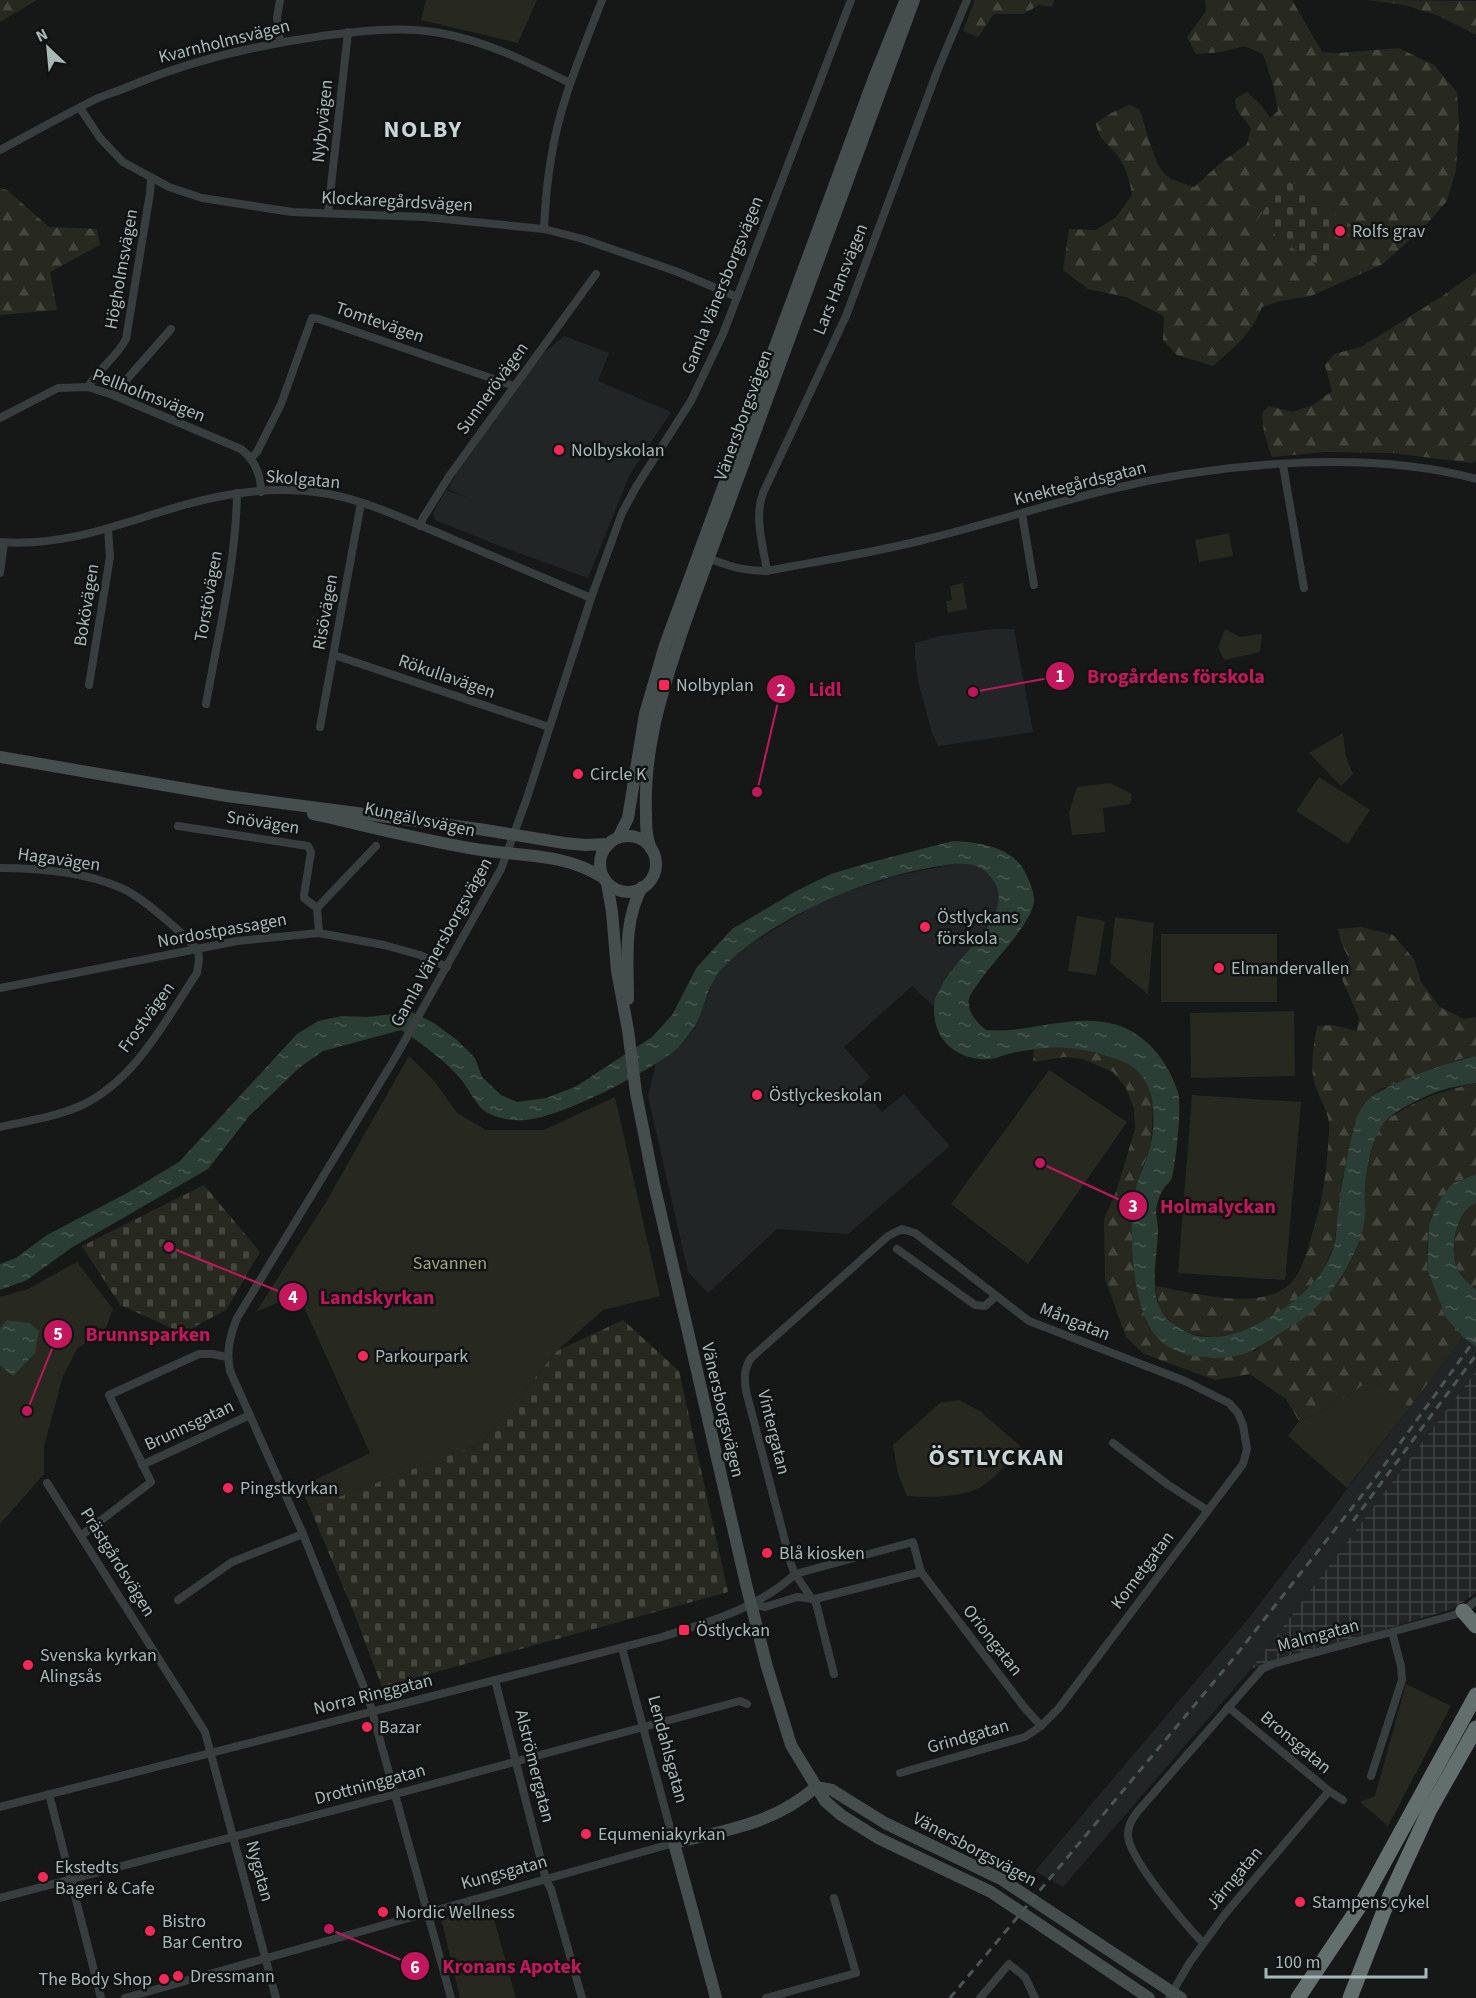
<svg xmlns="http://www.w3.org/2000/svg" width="1476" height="1998" font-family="'Source Sans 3',sans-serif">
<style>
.built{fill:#222526}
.industrial{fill:url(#industrial-grid)}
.green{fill:#272920}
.forest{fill:url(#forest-firs)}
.cemetery{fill:url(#cemetery-stones)}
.water{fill:url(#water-ripples)}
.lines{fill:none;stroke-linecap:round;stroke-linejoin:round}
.street{stroke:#373e3d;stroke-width:8}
.secondary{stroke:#454e4d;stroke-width:12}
.highway{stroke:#626f6d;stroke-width:15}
.rail{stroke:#4c5554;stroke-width:3;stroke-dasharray:8 6;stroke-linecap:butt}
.poi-dot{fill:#ff2857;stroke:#111313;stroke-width:2}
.labels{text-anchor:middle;stroke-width:5;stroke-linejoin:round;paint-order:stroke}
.street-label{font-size:18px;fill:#a7b9b6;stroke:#111313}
.poi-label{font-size:18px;fill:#a7b9b6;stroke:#111313;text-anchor:start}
.park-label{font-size:18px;fill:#9fa67d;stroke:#111313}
.district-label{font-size:24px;font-weight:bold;letter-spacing:1.5px;fill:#c8d5d3;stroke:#111313}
.leader{fill:none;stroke:#c2185b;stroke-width:2}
.callout-dot{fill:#c2185b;stroke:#111313;stroke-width:2}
.mark-label{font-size:18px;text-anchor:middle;font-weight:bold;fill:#fff}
.callout-label{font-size:20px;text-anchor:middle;font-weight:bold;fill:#c2185b;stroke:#111313;stroke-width:5;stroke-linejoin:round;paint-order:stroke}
</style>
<defs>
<pattern id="industrial-grid" width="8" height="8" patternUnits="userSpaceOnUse" patternTransform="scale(1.5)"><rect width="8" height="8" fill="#222526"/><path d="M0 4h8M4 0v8" fill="none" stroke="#3f4343"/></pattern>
<pattern id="forest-firs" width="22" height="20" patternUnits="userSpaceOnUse" patternTransform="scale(1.5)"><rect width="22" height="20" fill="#272920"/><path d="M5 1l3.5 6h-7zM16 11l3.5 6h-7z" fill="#44463e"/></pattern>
<pattern id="cemetery-stones" width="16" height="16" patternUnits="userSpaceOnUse" patternTransform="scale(1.5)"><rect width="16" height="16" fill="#272920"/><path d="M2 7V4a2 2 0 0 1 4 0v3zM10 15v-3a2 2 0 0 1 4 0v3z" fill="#44463e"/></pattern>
<pattern id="water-ripples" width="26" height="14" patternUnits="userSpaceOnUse" patternTransform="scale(1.5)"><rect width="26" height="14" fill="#2b3e35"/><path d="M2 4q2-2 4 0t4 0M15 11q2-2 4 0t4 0" fill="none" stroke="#475850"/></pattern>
</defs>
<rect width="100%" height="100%" fill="#161818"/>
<g class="built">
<polygon points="564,336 609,353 598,381 671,412 630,474 588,578 502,547 435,520 433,513 446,490 468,498 448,489 457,471 540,356"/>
<polygon points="993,629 1014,629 1033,732 938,746 932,733 918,681 915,658 915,643 940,636"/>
<polygon points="957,863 977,865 990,875 997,887 1001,902 995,917 940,987 934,1006 912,986 844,1047 870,1077 860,1087 882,1112 904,1094 950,1146 848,1234 777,1229 708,1293 688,1272 648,1096 656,1063 678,1048 695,1028 714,979 725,965 749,945 813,906 849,891 896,876"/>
<polygon points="1463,1337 1476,1347 1476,1371 1251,1669 1063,1887 1035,1871 1249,1618"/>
</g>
<polygon class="industrial" points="1476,1371 1476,1593 1453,1609 1251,1669"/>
<g class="green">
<polygon points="426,0 537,0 518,43 421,20"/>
<polygon points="1229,533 1233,556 1199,562 1195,540"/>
<polygon points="963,583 967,609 948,613 946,601 952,600 950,586"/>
<polygon points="1225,629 1240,637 1262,634 1260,652 1225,660 1218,648"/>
<polygon points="1343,733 1346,757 1353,774 1341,786 1309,753"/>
<polygon points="1319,777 1370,810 1348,844 1296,811"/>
<polygon points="1110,783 1132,794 1130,804 1103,808 1105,832 1072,835 1069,812 1077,787"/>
<polygon points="1077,916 1105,921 1096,975 1068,971"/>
<polygon points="1115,917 1154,923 1148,994 1110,963"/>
<rect x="1161" y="934" width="116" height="68"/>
<polygon points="1294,1011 1295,1076 1191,1078 1190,1013"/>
<polygon points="409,1056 435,1082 457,1113 486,1130 544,1130 615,1097 660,1296 603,1310 557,1351 482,1443 310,1508 300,1487 370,1453 298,1294 256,1312 326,1202"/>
<polygon points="1049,1070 1127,1122 1028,1264 951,1204"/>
<polygon points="1192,1095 1301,1102 1285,1280 1178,1273"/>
<polygon points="77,1262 113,1309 106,1328 77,1349 63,1376 44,1446 44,1474 0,1524 0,1365 13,1375 29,1323 8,1320 0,1328 0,1297 28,1289"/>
<polygon points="1376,1380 1409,1408 1347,1488 1288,1436 1299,1421 1330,1407 1363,1385"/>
<path d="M959 1400 980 1411 1021 1447C1009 1461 997 1477 981 1487 963 1497 928 1498 907 1496L898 1474 893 1445 940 1403Z"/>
<polygon points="1406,1684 1451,1706 1388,1826 1360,1802 1375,1796"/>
<polygon points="490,1905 516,1998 460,1998 441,1918"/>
</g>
<g class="forest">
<polygon points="0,0 37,0 0,22"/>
<polygon points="975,0 1054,0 1052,7 1039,5 1023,14 994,14 978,37 963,31"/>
<path d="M1205 0H1292L1322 52 1339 53 1399 48 1434 65 1457 92 1459 126 1456 170 1447 201 1424 227 1383 264 1311 296 1280 301 1262 307C1252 333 1234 348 1213 366L1177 355 1163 340 1164 316 1126 297 1088 289 1063 270 1069 229 1096 230 1116 217 1132 195C1130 180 1126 167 1117 155 1107 142 1099 141 1096 123L1111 113 1130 105 1139 109C1147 127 1153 169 1171 179 1178 182 1187 184 1194 187L1222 162 1247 144 1251 128 1236 109 1235 99 1247 92 1261 105 1270 118 1278 111 1273 84 1263 54 1244 46 1221 52 1196 54 1187 37 1206 11Z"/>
<polygon points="1368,0 1476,1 1476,35 1439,16 1405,5"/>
<polygon points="0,188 7,190 49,227 97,229 100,245 50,272 57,310 0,315"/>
<polygon points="1476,272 1476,460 1472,463 1392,453 1325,452 1272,457 1264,433 1262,414 1268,406 1293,412 1313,405 1332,391 1325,365 1334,354 1361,347 1441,297"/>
<path d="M1361 927 1393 935 1414 959 1421 982 1440 1007 1464 1019 1476 1017V1056L1460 1059 1381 1089 1364 1103 1354 1125 1343 1177 1334 1245 1324 1268 1306 1292 1284 1310 1252 1327 1224 1338 1194 1335 1174 1325 1160 1310 1155 1286C1193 1292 1272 1317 1297 1275 1306 1260 1310 1240 1315 1224 1323 1198 1326 1173 1328 1147 1328 1140 1330 1131 1329 1124 1328 1108 1317 1096 1314 1081 1310 1063 1314 1044 1317 1026L1333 1025 1357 1031 1359 1018 1342 979 1349 959 1341 942 1338 929Z"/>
<path d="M1051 1047 1075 1048 1124 1060 1139 1069 1149 1088 1153 1104 1151 1147 1142 1168 1135 1192 1132 1243 1139 1300 1159 1339 1255 1351C1299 1320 1337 1299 1358 1245 1365 1224 1364 1212 1365 1191 1366 1175 1373 1133 1384 1121 1387 1119 1392 1116 1396 1114 1422 1097 1446 1090 1476 1083V1174L1452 1184 1429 1225 1427 1251V1269L1446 1318 1463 1337 1409 1408 1376 1380 1363 1385 1330 1407 1299 1421 1286 1399 1250 1374 1215 1380 1144 1354 1126 1337 1105 1279 1104 1220 1117 1189 1135 1129 1134 1109 1126 1088 1113 1072 1083 1059 1064 1057 1033 1062 1034 1049Z"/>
<path d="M1476 1203V1290C1470 1285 1460 1276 1457 1268 1449 1250 1456 1210 1476 1203Z"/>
</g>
<g class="cemetery">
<polygon points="1288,178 1353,227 1321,269 1256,221"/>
<polygon points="204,1185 260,1252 226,1310 183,1333 120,1305 82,1246"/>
<polygon points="623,1320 679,1371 728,1592 382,1687 354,1613 310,1508 482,1443 557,1351"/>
</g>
<g class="water">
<path d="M953 841C978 842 1013 847 1025 872 1029 880 1033 889 1034 898 1037 920 990 963 978 984 975 988 969 995 969 1000 967 1013 977 1022 986 1030 1029 1034 1074 1012 1117 1025 1148 1035 1168 1062 1178 1092 1182 1106 1176 1162 1172 1177 1171 1182 1167 1184 1164 1188 1160 1193 1157 1204 1156 1210 1156 1217 1158 1223 1158 1229 1158 1262 1142 1310 1180 1328 1185 1331 1191 1335 1197 1336 1227 1340 1243 1332 1268 1318 1297 1302 1324 1279 1334 1246 1337 1236 1336 1224 1338 1214 1340 1193 1344 1173 1348 1153 1352 1137 1354 1118 1364 1104 1378 1085 1452 1061 1476 1056V1083C1464 1085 1451 1087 1439 1091 1425 1096 1391 1112 1383 1124 1371 1140 1367 1169 1365 1188 1364 1197 1366 1207 1365 1216 1361 1252 1337 1289 1310 1313 1301 1321 1290 1327 1279 1334 1263 1345 1249 1355 1229 1357 1205 1360 1175 1356 1158 1338 1131 1311 1128 1228 1135 1192 1138 1177 1146 1163 1150 1148 1154 1134 1155 1105 1150 1092 1143 1071 1131 1063 1110 1057 1089 1050 1068 1046 1045 1048 1036 1049 1026 1050 1017 1052 1008 1053 999 1058 990 1059 959 1061 934 1042 934 1010 934 964 1030 917 988 874 979 864 966 863 953 864 884 872 801 905 745 948 733 958 720 968 713 982 704 998 702 1019 690 1033 686 1038 682 1043 678 1048 651 1071 560 1118 525 1120 514 1121 499 1119 488 1113 476 1107 469 1088 459 1077 442 1058 422 1044 401 1030L323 1051 299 1068 250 1115 208 1169 71 1248 27 1280 0 1290V1264L16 1258 47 1235 129 1192 179 1162 297 1034 318 1021 342 1016 367 1017 412 1012 434 1023 457 1040 475 1058 482 1077 501 1095 517 1102 546 1098 575 1087 652 1037 672 1015 697 967 732 929 796 891 831 874 864 864Z"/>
<path d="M1476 1174V1203C1456 1210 1449 1250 1457 1268 1460 1276 1470 1285 1476 1290V1347L1463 1337 1446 1318 1427 1269 1429 1225 1438 1203 1452 1184Z"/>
<polygon points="7,1320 29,1323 39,1331 35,1353 13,1376 0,1365 0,1328"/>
</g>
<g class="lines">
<g class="street">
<polyline points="280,0 277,17 280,42"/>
<polyline points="80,108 100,138 123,162 169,187 202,198 292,212 424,217 544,229 583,239 678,272 737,297"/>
<path d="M0 150C32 133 64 115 96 99 107 94 119 91 130 86 192 60 256 45 322 36 361 31 401 26 440 33 486 41 528 62 570 83"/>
<polyline points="328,213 348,32"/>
<path d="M544 229C545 206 547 182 551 159 559 104 582 52 602 0"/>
<path d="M88 387C99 368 116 358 126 339L150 193 151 179"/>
<polyline points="113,395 171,329"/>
<path d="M0 418 58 388 88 387 113 395 241 449C255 460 261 474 261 492"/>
<polyline points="251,458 257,452 281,404 312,318 319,319 514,386"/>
<polyline points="1283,465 1304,588"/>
<polyline points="1022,514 1034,585"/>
<polyline points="420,526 423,518 450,475 596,274"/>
<path d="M0 542C85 549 153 506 234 494 264 489 299 489 329 494 366 501 402 518 436 532 487 554 539 576 591 598"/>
<path d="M704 557C729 565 739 571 767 571 819 561 872 553 923 540 985 525 1045 505 1107 490 1218 463 1366 449 1476 479"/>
<path d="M767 571C763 545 754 518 763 493L846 316 938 69 967 0"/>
<polyline points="0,573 4,543"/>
<polyline points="334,655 549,727"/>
<polyline points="89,685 110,557 108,529"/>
<path d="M206 704C218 634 236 564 237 493"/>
<polyline points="320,727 361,503"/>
<polyline points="178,826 308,846 311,852 304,895 304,898 317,908 319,933"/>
<path d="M0 868C39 868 83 872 119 887 142 896 181 932 198 950"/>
<polyline points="317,908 376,846"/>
<polyline points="0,988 237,941 319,933 384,945 420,955 447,967"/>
<path d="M0 1127C27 1121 55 1117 80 1106 135 1081 165 1021 197 973L199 960 198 950"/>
<polyline points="897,1249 975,1305 985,1306 996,1296"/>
<polyline points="1113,1443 1167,1484 1204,1508"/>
<polyline points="142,1465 250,1415"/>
<polyline points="47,1483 205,1732 276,1998"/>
<polyline points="82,1535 151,1482 109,1395 199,1354 212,1354 227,1357"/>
<path d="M812 1599 795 1574 791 1564 746 1391C744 1377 744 1369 751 1358L888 1236 902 1229 915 1233 1029 1321 1185 1381 1229 1403 1238 1413 1243 1425 1247 1449 1243 1464 1059 1708 1041 1726 1025 1737 900 1773"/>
<polyline points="815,1599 834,1674"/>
<polyline points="178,1600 232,1562 303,1534"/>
<polyline points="751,1604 765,1607 797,1597 815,1599 921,1572"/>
<polyline points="495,1680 546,1880 551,1889 582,1998"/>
<polyline points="1228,1707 1329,1791 1343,1800"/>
<polyline points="1371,1776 1402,1680 1401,1666 1392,1632"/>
<polyline points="49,1794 101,1998"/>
<path d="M0 1807 662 1637C709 1622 759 1608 795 1574L913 1542 921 1572 1024 1707 1041 1726"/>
<polyline points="0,1898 396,1794 740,1701 747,1704"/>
<path d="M1203 1943C1185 1924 1130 1860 1128 1836 1128 1825 1132 1819 1138 1811L1262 1669 1273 1664 1454 1615 1463 1611 1476 1601"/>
<polyline points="125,1998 674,1843 622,1648"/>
<path d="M451 1998 369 1700 303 1534 230 1371C226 1351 230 1336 237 1318L395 1058 501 869 527 798 591 598 622 513 636 487 691 401 723 334 851 0"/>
<polyline points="766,1998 856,1973 834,1898"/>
<polyline points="980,1998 1009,1964 1025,1977 1035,1998"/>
<polyline points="1169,1998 1190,1962 1225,1914 1329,1791"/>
</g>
<g class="secondary">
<polyline points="0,757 227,796 479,829 564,843 585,845 609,844"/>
<path d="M313 814C367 826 421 840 475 849 522 857 562 852 604 878"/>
<circle cx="628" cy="864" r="28"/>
<polyline points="618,838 628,818 645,714 665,645 874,78 904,4"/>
<path d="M651 849C646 837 646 825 646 813 643 744 666 678 688 614L914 0"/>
<polyline points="607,883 612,912 617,971 628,1030 636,1093 654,1184 746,1584 767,1667 791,1745 825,1801 841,1815 878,1838 991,1892 1149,1998"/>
<path d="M628 999C628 961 623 922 642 887"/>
<polyline points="816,1787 832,1790 885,1823 1001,1879 1181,1998"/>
<path d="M716 1998 674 1843C726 1830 774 1824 816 1787"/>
</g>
<g class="highway">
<polyline points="1463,1611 1476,1626"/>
<polyline points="1298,1998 1363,1901 1476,1695"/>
<polyline points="1350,1998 1389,1898 1429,1811 1476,1728"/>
</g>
<g class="rail">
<polyline points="1353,1521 1476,1355"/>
<polyline points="950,1998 1233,1659 1370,1485 1476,1338"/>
</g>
</g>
<g class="poi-dot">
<circle cx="1340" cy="231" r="6"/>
<circle cx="559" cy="450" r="6"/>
<rect x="658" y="679" width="12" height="12" rx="3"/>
<circle cx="578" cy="774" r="6"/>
<circle cx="925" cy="927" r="6"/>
<circle cx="1219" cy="968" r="6"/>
<circle cx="757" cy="1095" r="6"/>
<circle cx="363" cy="1356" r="6"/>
<circle cx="228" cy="1488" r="6"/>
<circle cx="767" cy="1553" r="6"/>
<rect x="678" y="1624" width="12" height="12" rx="3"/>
<circle cx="28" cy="1665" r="6"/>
<circle cx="367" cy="1727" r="6"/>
<circle cx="586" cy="1834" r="6"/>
<circle cx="43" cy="1877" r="6"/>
<circle cx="1300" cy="1902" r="6"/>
<circle cx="383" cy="1912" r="6"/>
<circle cx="150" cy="1931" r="6"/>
<circle cx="178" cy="1976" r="6"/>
<circle cx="164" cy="1979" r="6"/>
</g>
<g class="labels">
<g class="street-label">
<text transform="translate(224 41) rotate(-14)" y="6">Kvarnholmsvägen</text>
<text transform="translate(322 121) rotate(-84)" y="6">Nybyvägen</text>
<text transform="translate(397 201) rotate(3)" y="6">Klockaregårdsvägen</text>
<text transform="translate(121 269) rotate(-80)" y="6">Högholmsvägen</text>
<text transform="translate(840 279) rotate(-68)" y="6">Lars Hansvägen</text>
<text transform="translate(722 285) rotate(-68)" y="6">Gamla Vänersborgsvägen</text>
<text transform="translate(380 322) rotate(19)" y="6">Tomtevägen</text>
<text transform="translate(492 388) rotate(-54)" y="6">Sunnerövägen</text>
<text transform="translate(149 395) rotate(21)" y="6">Pellholmsvägen</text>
<text transform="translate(743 415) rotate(-70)" y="6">Vänersborgsvägen</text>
<text transform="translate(303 479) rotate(5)" y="6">Skolgatan</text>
<text transform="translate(1080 483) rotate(-14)" y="6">Knektegårdsgatan</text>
<text transform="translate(208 596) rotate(-80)" y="6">Torstövägen</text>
<text transform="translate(86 605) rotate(-81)" y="6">Bokövägen</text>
<text transform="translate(325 612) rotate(-80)" y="6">Risövägen</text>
<text transform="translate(447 676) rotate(19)" y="6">Rökullavägen</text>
<text transform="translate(420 819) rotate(12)" y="6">Kungälvsvägen</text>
<text transform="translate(263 822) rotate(9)" y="6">Snövägen</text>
<text transform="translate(59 859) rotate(8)" y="6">Hagavägen</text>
<text transform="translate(222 930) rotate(-10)" y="6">Nordostpassagen</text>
<text transform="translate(441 942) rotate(-61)" y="6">Gamla Vänersborgsvägen</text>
<text transform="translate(146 1017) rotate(-54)" y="6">Frostvägen</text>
<text transform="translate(1075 1321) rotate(22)" y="6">Mångatan</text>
<text transform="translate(723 1410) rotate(77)" y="6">Vänersborgsvägen</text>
<text transform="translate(189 1425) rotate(-25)" y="6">Brunnsgatan</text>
<text transform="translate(774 1432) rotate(76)" y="6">Vintergatan</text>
<text transform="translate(118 1562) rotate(58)" y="6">Prästgårdsvägen</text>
<text transform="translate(1142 1570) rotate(-53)" y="6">Kometgatan</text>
<text transform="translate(1318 1635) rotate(-15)" y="6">Malmgatan</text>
<text transform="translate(993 1640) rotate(52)" y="6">Oriongatan</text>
<text transform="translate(373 1694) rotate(-14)" y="6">Norra Ringgatan</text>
<text transform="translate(968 1736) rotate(-16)" y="6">Grindgatan</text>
<text transform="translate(1296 1742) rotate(40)" y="6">Bronsgatan</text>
<text transform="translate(668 1749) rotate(75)" y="6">Lendahlsgatan</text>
<text transform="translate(535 1766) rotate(76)" y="6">Alströmergatan</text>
<text transform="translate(370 1784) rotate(-15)" y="6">Drottninggatan</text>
<text transform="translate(975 1849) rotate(28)" y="6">Vänersborgsvägen</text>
<text transform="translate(260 1871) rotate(75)" y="6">Nygatan</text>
<text transform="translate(504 1872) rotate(-15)" y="6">Kungsgatan</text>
<text transform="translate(1234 1878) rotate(-50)" y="6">Järngatan</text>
</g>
<g class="poi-label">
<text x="1352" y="237">Rolfs grav</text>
<text x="571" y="456">Nolbyskolan</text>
<text x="676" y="691">Nolbyplan</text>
<text x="590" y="780">Circle K</text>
<text x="937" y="923">Östlyckans<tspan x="937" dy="21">förskola</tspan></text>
<text x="1231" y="974">Elmandervallen</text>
<text x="769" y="1101">Östlyckeskolan</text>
<text x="375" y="1362">Parkourpark</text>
<text x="240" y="1494">Pingstkyrkan</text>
<text x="779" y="1559">Blå kiosken</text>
<text x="696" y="1636">Östlyckan</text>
<text x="40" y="1661">Svenska kyrkan<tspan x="40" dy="21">Alingsås</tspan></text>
<text x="379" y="1733">Bazar</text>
<text x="598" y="1840">Equmeniakyrkan</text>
<text x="55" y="1873">Ekstedts<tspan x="55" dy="21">Bageri &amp; Cafe</tspan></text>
<text x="1312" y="1908">Stampens cykel</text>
<text x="395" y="1918">Nordic Wellness</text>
<text x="162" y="1927">Bistro<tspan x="162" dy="21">Bar Centro</tspan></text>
<text x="190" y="1982">Dressmann</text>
<text x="152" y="1985" text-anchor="end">The Body Shop</text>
</g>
<g class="park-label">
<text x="450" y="1269">Savannen</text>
</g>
<g class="district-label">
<text x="423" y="137">NOLBY</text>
<text x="997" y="1465">ÖSTLYCKAN</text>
</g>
</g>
<path class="leader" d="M973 692L1060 676M757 792L781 689M1040 1163L1133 1206M169 1247L293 1297M27 1411L58 1334M329 1929L415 1966"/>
<g class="callout-dot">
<circle cx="973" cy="692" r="6"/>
<circle cx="757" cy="792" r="6"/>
<circle cx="1040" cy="1163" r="6"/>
<circle cx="169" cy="1247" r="6"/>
<circle cx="27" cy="1411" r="6"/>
<circle cx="329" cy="1929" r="6"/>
<circle cx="1060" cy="676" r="15"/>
<circle cx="781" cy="689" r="15"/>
<circle cx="1133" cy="1206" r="15"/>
<circle cx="293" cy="1297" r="15"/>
<circle cx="58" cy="1334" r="15"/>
<circle cx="415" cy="1966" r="15"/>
</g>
<g class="mark-label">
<text x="1060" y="682">1</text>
<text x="781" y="696">2</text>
<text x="1133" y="1212">3</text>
<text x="293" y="1303">4</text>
<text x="58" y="1340">5</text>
<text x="415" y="1973">6</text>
</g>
<g class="callout-label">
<text x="1176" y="683">Brogårdens förskola</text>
<text x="825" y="696">Lidl</text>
<text x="1218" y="1213">Holmalyckan</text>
<text x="377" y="1304">Landskyrkan</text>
<text x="148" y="1341">Brunnsparken</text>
<text x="512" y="1973">Kronans Apotek</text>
</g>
<g transform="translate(48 48) rotate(334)" stroke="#111313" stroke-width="4.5" paint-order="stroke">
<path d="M0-4.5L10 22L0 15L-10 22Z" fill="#a7b9b6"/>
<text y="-9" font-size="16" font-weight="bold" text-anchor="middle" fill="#a7b9b6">N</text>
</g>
<path d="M1266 1968v9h160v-9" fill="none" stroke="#a7b9b6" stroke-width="3"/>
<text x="1275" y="1968" font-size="18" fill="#a7b9b6" stroke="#111313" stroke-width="4.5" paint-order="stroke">100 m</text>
</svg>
